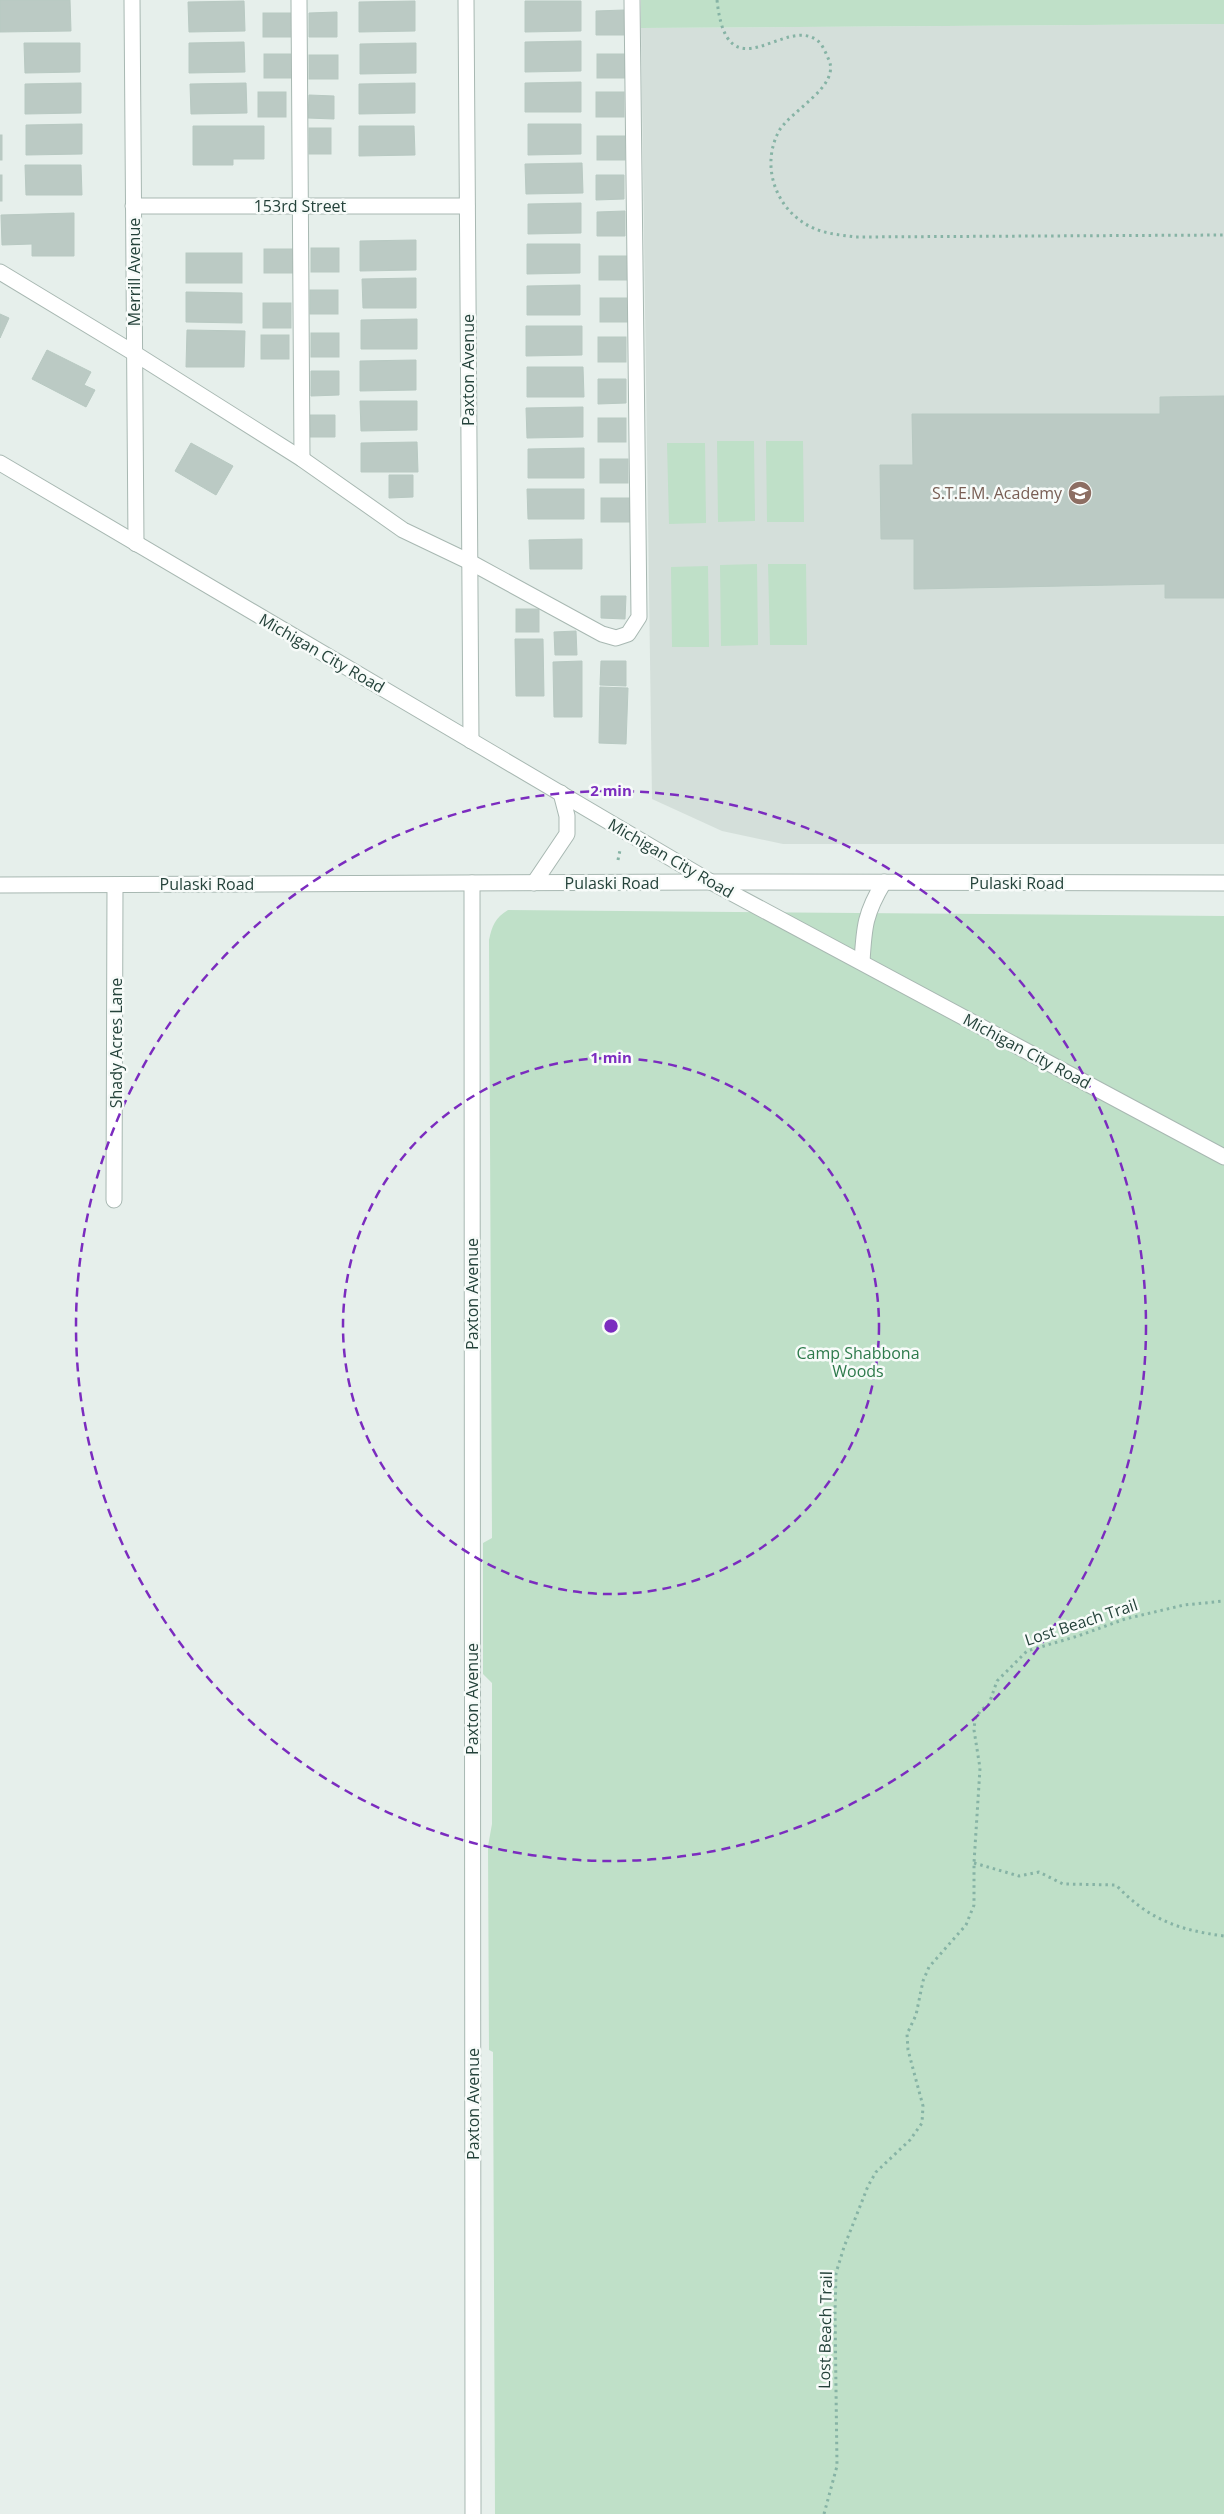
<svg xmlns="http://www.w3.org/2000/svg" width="1224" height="2514" font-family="'Open Sans',sans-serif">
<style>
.built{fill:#d4dfda}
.green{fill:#bfe0c8}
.building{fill:#bbcac4;stroke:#b8c9c2}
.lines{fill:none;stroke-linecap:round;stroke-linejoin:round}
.minor-casing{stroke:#a8b8b2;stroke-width:17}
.path{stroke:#86b3a5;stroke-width:3;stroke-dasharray:2.5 4;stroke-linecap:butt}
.minor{stroke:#fff;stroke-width:15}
.ring{fill:none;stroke:#7b2cbf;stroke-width:2.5;stroke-dasharray:9 6}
.labels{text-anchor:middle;stroke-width:5;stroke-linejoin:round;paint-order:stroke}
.street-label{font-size:16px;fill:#24423a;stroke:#f7fbf9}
.education-label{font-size:16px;fill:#785e54;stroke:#f7fbf9;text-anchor:end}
.park-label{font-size:16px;fill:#2d7a4b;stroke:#f7fbf9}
.centre{fill:#7b2cbf;stroke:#f7fbf9;stroke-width:2.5}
.ring-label{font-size:15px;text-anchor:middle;font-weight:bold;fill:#7b2cbf;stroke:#f7fbf9;stroke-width:5;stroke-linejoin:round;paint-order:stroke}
</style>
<rect width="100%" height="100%" fill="#e6efeb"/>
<polygon class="built" points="1224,24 1224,844 783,844 722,831 652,799 641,28"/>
<g class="green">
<polygon points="641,0 1224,0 1224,24 641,28"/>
<polygon points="717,441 754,441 755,521 718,522"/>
<polygon points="766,441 803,441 804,522 767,522"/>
<polygon points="667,443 705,443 706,523 669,524"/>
<polygon points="757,564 758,645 721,646 720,565"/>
<polygon points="806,564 807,645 770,645 768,564"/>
<polygon points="708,566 709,647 672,647 671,567"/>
<path d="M508 910 1224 916V2514H495L493 2052 489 2050 488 1846 492 1824V1683L483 1674V1543L492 1538 489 940C492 926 495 918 508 910Z"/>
</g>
<g class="building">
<polygon points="0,0 70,0 71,31 0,32"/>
<polygon points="244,1 245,31 189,32 188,2"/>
<polygon points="415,1 415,31 359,32 359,2"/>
<polygon points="525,1 581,1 581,31 525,32"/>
<polygon points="624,10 624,35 596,35 596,11"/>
<polygon points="337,12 337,37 309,37 309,13"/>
<rect x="263" y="13" width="29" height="24"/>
<polygon points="581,41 581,71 525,72 525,42"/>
<polygon points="244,42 245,72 189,73 189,43"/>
<polygon points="24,43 80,43 80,72 25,73"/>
<polygon points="416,43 416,73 360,74 360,44"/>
<rect x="264" y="54" width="28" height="24"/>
<rect x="597" y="54" width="28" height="24"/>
<rect x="309" y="55" width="29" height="24"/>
<polygon points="581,82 581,112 525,112 525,83"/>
<polygon points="81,83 81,113 25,114 25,84"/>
<polygon points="246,83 247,113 191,114 190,84"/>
<polygon points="415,83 415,113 359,114 359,84"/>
<rect x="258" y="92" width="28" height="25"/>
<rect x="596" y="92" width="28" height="25"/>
<polygon points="309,95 334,96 334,119 308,118"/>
<polygon points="82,124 82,154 26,155 26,125"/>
<polygon points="528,124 581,124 581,154 528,155"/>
<polygon points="193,126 264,126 264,159 233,159 233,165 193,165"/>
<polygon points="359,126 414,126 415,155 359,156"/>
<rect x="309" y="128" width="22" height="26"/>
<rect x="0" y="135" width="2" height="25"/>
<rect x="597" y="136" width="28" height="24"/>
<polygon points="582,163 583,193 526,194 525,164"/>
<polygon points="25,165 81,165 82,195 26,195"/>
<rect x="0" y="175" width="2" height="26"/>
<polygon points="596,175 624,175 624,199 596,200"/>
<polygon points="581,203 581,233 528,234 528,204"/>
<polygon points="625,211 625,236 597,236 597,212"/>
<polygon points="74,213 74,256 32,256 32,244 2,245 1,215"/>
<polygon points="416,240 416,270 360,271 360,241"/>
<polygon points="527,244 580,244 580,273 527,274"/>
<rect x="311" y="248" width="28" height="24"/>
<rect x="264" y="249" width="29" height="24"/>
<rect x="186" y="253" width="56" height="30"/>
<rect x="599" y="256" width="28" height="24"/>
<polygon points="416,278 416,308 363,308 362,279"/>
<polygon points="580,285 580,315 527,315 527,286"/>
<rect x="310" y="290" width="28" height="24"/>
<polygon points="186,292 242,293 242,323 186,322"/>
<rect x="600" y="298" width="28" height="24"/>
<rect x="263" y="303" width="28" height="25"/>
<polygon points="0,314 9,318 0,338"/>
<polygon points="417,319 417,349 361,349 361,320"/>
<polygon points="526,326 582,326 582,355 526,356"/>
<polygon points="187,330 245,331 244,367 186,367"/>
<rect x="311" y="333" width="28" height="24"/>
<rect x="261" y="335" width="28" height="24"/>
<rect x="598" y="337" width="28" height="25"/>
<polygon points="47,350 91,372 84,385 95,390 86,407 32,379"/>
<polygon points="416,360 416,390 360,391 360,361"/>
<polygon points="527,367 583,367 584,397 527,397"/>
<polygon points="311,371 339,371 339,395 311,396"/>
<polygon points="598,379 626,379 626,403 598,404"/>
<polygon points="1224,396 1224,598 1165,598 1165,584 914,589 914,539 881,539 880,465 913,465 912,414 1160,414 1160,397"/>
<polygon points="360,401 417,401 417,430 361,431"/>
<polygon points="583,407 583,437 527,438 526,408"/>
<polygon points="308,415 335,415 335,437 309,437"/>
<rect x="598" y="418" width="28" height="24"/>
<polygon points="417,442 418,472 361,472 361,443"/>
<polygon points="191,443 233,466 216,495 175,471"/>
<polygon points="584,448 584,478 528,478 528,449"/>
<rect x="600" y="459" width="28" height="24"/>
<polygon points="389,475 413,475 413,497 389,498"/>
<polygon points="527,489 584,489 584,519 528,519"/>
<rect x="601" y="498" width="29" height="24"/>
<polygon points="582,539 582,569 530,569 529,540"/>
<polygon points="601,596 626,596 625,619 601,618"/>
<rect x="516" y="609" width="23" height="23"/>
<polygon points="576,631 577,655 555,655 554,632"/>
<polygon points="515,639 543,639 544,696 516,696"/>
<polygon points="582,661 582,717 554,717 553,662"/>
<polygon points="601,661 626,661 626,686 600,685"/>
<polygon points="600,687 628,688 626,744 599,743"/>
</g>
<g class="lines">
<g class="minor-casing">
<g id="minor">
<polyline points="132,0 136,544"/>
<polyline points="299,0 302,459"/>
<polyline points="466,0 471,741"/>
<polyline points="133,206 467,206"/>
<polyline points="0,272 134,353 302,459 403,530 470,562 602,634 616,638 628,634 639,617 632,0"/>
<polyline points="0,463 711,882 1224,1157"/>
<polyline points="472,883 473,2514"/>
<polyline points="534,883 567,834 567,816 561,793"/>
<polyline points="0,885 711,882 1224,883"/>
<path d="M862 962C864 927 865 913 884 882"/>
<polyline points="114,1200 115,885"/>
</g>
</g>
<g class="path">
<path d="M717 0C727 97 785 14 818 41 823 45 826 54 829 60 840 87 791 110 779 131 760 166 776 210 811 227 825 234 841 235 856 237L1224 235"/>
<polyline points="618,860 620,850"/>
<path d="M974 1863 1019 1876 1039 1872 1063 1884 1116 1885C1148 1919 1178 1930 1224 1936"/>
<polyline points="824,2514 837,2466 835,2312 836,2273 844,2247 868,2186 876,2172 910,2140 922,2123 923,2106 908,2050 907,2034 916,2015 923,1981 929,1967 966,1925 974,1905 974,1863 980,1768 974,1730 975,1719 981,1710 989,1704 997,1681 1027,1651 1078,1636 1125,1619 1184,1605 1224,1601"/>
</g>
<use href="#minor" class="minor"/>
</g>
<g class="ring">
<circle cx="611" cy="1326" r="268"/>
<circle cx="611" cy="1326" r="535"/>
</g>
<defs>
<g id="school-disc" transform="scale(1.25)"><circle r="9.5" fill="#8d6e63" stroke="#f7fbf9"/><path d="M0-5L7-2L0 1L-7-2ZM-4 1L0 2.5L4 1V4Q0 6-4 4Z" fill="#fff"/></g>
</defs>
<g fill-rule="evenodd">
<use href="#school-disc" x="1080" y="493"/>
</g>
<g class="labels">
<g class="street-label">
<text x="300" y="212">153rd Street</text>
<text transform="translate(134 272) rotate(-90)" y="6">Merrill Avenue</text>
<text transform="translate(468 370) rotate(-90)" y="6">Paxton Avenue</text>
<text transform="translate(322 653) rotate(30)" y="6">Michigan City Road</text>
<text transform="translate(671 858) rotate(30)" y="6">Michigan City Road</text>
<text x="612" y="889">Pulaski Road</text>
<text x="1017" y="889">Pulaski Road</text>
<text x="207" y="890">Pulaski Road</text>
<text transform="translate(116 1043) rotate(-90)" y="6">Shady Acres Lane</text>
<text transform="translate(1027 1051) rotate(28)" y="6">Michigan City Road</text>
<text transform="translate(472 1294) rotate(-90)" y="6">Paxton Avenue</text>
<text transform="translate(1081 1622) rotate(-18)" y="6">Lost Beach Trail</text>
<text transform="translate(472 1699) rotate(-90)" y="6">Paxton Avenue</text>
<text transform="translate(473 2104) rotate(-90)" y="6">Paxton Avenue</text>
<text transform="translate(825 2330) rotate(-89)" y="6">Lost Beach Trail</text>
</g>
<g class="education-label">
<text x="1062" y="499">S.T.E.M. Academy</text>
</g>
<g class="park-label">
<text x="858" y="1359">Camp Shabbona<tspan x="858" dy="18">Woods</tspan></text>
</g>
</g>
<circle cx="611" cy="1326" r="8" class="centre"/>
<g class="ring-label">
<text x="611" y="796">2 min</text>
<text x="611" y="1063">1 min</text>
</g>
</svg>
